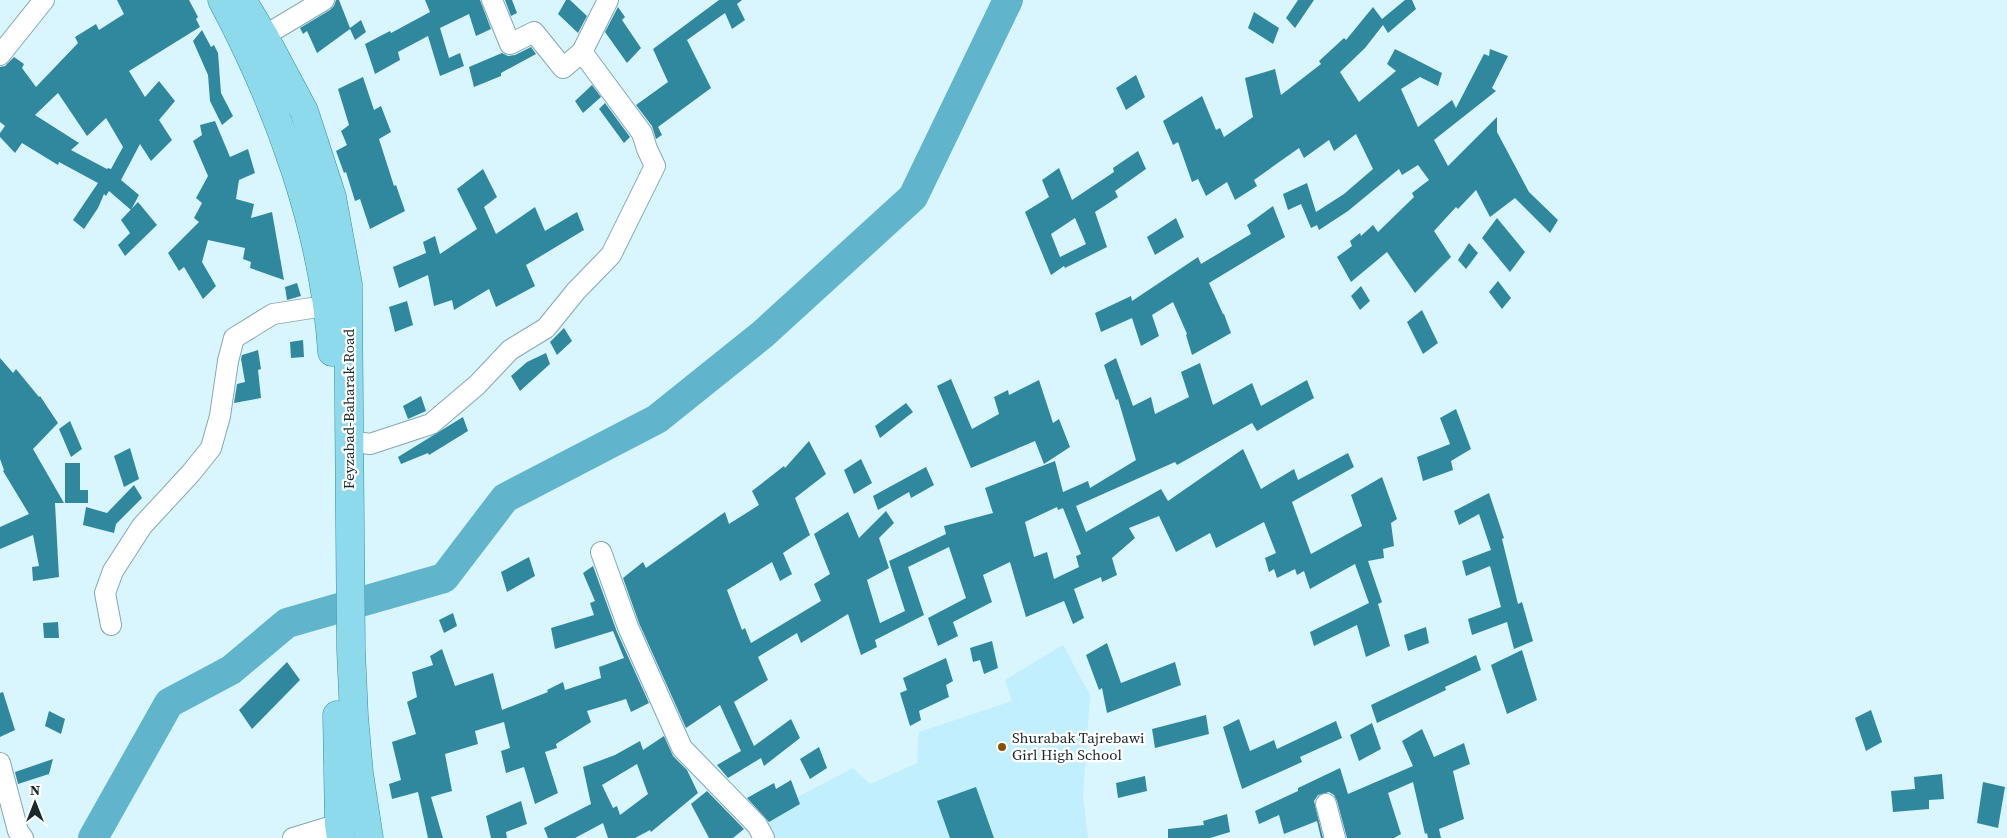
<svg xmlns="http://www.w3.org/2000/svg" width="2007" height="838" font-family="'Source Serif 4',serif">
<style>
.built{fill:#c1effd}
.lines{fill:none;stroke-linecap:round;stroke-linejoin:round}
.river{stroke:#60b5cc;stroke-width:30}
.building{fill:#30889e;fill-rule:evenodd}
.street-casing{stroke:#85a7b2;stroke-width:22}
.primary-casing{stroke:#338ba1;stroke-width:29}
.street{stroke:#fff;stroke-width:20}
.primary{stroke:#8ddaec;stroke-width:28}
.poi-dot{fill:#875200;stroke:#fff;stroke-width:2}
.labels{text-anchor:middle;stroke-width:4.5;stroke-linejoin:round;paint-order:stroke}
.street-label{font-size:15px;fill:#1a282c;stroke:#fff}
.poi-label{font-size:15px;fill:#1a282c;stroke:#fff;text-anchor:start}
</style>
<rect width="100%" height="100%" fill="#d9f6ff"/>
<polygon class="built" points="1063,645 1090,695 1083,796 1088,838 774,838 763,815 853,768 870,784 917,763 919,732 1012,701 1005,680"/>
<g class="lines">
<polyline class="river" points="93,838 169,703 231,670 287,623 444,578 505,498 657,419 763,334 913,197 1008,0"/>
</g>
<g class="building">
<path d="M117 0H189L198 17 196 19 200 27 129 71 145 97 159 81 175 101 159 120 172 140 151 161 140 144 121 180 139 195 131 210 109 191 106 196 104 194 98 208 84 229 73 220 98 183 59 162 58 165 22 143 15 153 0 137V133L5 126 0 122V67L5 66 14 57 24 64 22 68 36 87 78 43 75 37 96 24 99 30 124 14ZM58 93 87 136 106 118 123 147 111 169 108 168 107 169 71 150 79 143 35 115Z"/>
<polygon points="336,0 339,0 350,28 361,20 366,32 355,40 350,29 317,53 307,31 303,34 300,28 330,10 334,6"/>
<polygon points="425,0 480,0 491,29 476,36 469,14 440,28 449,58 460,53 464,66 440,76 428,36 398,52 400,60 375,74 365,44 390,31 391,33 430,12"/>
<polygon points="505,0 512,0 517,13 511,16"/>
<polygon points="566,0 570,0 587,16 578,33 558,14"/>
<polygon points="719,0 742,0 737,4 745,20 732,29 725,13 687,40 711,88 658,127 662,135 656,139 652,126 636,105 668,82 653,49"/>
<polygon points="1298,0 1314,0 1295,28 1286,18"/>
<polygon points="1405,0 1412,0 1416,9 1388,33 1383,25 1365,48 1340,72 1359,102 1396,71 1387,64 1395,49 1442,73 1438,86 1420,77 1401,89 1418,127 1452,100 1456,108 1484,54 1489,56 1490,49 1508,56 1492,88 1496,91 1434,140 1448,166 1497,117 1497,132 1529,192 1558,220 1550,233 1515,198 1490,217 1476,190 1458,209 1456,207 1434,231 1451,257 1415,293 1387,252 1351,282 1337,257 1352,246 1350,241 1360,233 1361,236 1373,225 1378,232 1414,197 1412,193 1429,180 1418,165 1402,175 1399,169 1348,211 1319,230 1317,225 1311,228 1301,204 1288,210 1283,194 1307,183 1316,212 1344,194 1373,169 1356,134 1334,151 1329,140 1304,158 1299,148 1254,180 1257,186 1235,200 1227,182 1206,196 1198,179 1192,182 1178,142 1173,145 1163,121 1202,96 1216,130 1220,128 1224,137 1253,117 1245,78 1275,69 1281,95 1321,64 1319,61 1344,38 1346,40 1373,7 1382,19"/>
<polygon points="618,7 625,17 622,20 641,48 627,63 605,32"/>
<polygon points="1254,12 1279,28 1273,44 1248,28"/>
<polygon points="202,30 211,47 214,45 218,53 221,93 233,116 222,125 210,101 208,75 193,41"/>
<polygon points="531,47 536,54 501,73 501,76 474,87 469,67 502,53 508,56 515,55"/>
<polygon points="1136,75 1145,97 1126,110 1116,88"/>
<polygon points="363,77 374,110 381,106 391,132 379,139 394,186 396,185 405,211 370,229 360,199 355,201 346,172 344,173 336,151 347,145 341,131 349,125 338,89"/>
<polygon points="592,85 601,97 583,113 575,101"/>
<polygon points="605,103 630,137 624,143 599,109"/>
<polygon points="215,121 230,157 248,149 255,173 239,180 236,199 254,204 251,218 272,212 284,280 250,268 251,262 243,259 245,248 208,240 202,262 216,286 203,299 184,267 179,271 168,253 199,222 194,218 202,203 196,198 208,176 193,141 202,135 200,125"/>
<path d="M1138 151 1146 169 1115 191 1118 197 1095 212 1107 247 1065 268 1064 266 1051 275 1025 212 1049 197 1042 180 1059 168 1072 200 1114 172 1113 168ZM1075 218 1086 244 1060 257 1051 234Z"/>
<polygon points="483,169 497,197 484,207 496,234 535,207 545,231 577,212 584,230 526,265 535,286 496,307 489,289 454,310 452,300 434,306 428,275 399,288 393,267 426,253 423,242 435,236 440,254 477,229 457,189"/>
<polygon points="138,202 157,225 125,256 118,245 130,233 121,220"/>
<polygon points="1273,206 1285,237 1209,283 1223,314 1224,314 1231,333 1192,355 1186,335 1187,334 1173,302 1152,315 1159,336 1141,346 1132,318 1101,332 1095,313 1131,296 1132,301 1198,257 1201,264 1251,234 1247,225"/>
<polygon points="1176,218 1184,237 1155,255 1147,237"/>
<polygon points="1497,218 1525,252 1510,272 1482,238"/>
<polygon points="1469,243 1478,253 1466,269 1458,260"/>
<polygon points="1498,281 1511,298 1502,309 1489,292"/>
<polygon points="297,283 301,296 287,300 285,287"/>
<polygon points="1361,286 1370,301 1360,310 1351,296"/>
<polygon points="407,301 413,325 395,332 389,307"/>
<polygon points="1422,310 1438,343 1423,354 1407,322"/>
<polygon points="564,328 572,341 557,355 550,342"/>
<polygon points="303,340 304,357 291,358 290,342"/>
<polygon points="258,350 261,369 258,370 261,398 234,403 237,384 245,382 241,359 242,355"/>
<polygon points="546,353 550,364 520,391 511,376 527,362"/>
<polygon points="0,358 13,373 16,369 39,397 40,396 58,423 33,449 64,503 55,503 59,577 33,581 32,567 39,566 33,535 0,549 0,527 29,514 3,471 4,470 0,459"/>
<path d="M1116 358 1133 406 1151 397 1155 414 1189 397 1181 372 1200 363 1213 405 1252 383 1261 406 1307 380 1314 398 1257 431 1252 423 1177 465 1175 462 1076 506 1086 532 1161 489 1168 501 1243 449 1261 489 1294 469 1298 480 1348 453 1354 467 1292 502 1311 554 1362 526 1351 495 1382 477 1397 519 1391 523 1394 546 1383 549 1384 558 1368 561 1382 602 1378 604 1390 646 1366 657 1357 625 1314 646 1310 632 1369 603 1355 564 1310 589 1304 571 1297 575 1295 569 1277 578 1274 569 1269 572 1265 558 1276 553 1264 522 1216 548 1210 533 1176 552 1159 516 1129 528 1135 538 1112 558 1117 575 1102 582 1101 577 1074 589 1084 618 1073 624 1064 601 1026 617 1010 562 983 575 992 602 953 622 958 636 938 646 928 618 966 598 949 547 908 567 924 615 875 640 877 647 861 655 848 614 801 643 797 633 758 657 768 680 734 702 754 746 791 719 800 738 764 766 761 758 728 778 717 765 741 751 720 705 686 728 639 623 623 578 643 562 646 568 725 512 729 524 759 505 752 491 784 466 785 468 809 441 826 474 795 498 810 535 783 553 792 574 780 581 772 562 727 590 742 630 745 628 751 643 821 601 814 584 830 574 814 534 848 512 859 538 886 511 894 523 879 538 889 568 867 580 880 623 905 611 889 561 946 534 944 526 993 513 985 488 1055 461 1063 492 1088 481 1090 488 1136 460 1118 399 1116 400 1104 365ZM1057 507 1058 510 1063 508 1081 554 1076 556 1079 567 1054 579 1047 552 1034 557 1025 522Z"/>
<polygon points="951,379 972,429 999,414 994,397 1008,390 1009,395 1039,380 1053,423 1059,419 1070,447 1044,464 1035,441 971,468 937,386"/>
<polygon points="421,396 426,411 408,419 403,406"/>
<polygon points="906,403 913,412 880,438 875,426"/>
<polygon points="1456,409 1471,449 1451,461 1453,470 1423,481 1417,457 1450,444 1440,418"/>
<polygon points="463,417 468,431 429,455 428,453 401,464 398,457"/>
<polygon points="70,421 82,449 71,457 59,429"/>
<polygon points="130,448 139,479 124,487 114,456"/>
<polygon points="861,459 872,483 854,494 844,470"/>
<polygon points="65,463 80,463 80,490 88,490 88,503 65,503"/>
<polygon points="926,467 934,485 911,498 909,492 878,510 873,496"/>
<polygon points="134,485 142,498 116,524 114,533 83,525 86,507 107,513"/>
<polygon points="1489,493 1504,538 1502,539 1518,604 1522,602 1533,641 1514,649 1507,622 1472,635 1468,619 1501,607 1490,566 1466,576 1462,561 1491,550 1479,514 1459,525 1454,511"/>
<polygon points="529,557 535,576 507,592 501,572"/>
<polygon points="593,566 617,632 649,703 631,712 626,699 587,711 591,722 556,744 557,748 545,752 558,793 535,804 524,767 506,773 501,751 510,748 504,722 475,731 478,744 445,754 452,791 431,797 443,838 428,838 418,792 392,799 389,784 401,780 392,742 416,734 407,702 417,697 412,672 433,665 430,656 442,649 455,686 493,673 502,710 548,692 547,690 563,682 565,690 601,678 599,667 624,658 613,631 555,649 551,628 594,615 590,603 595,601 583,573"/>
<polygon points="453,613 457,626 444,633 439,620"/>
<polygon points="58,622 59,638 44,638 43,623"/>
<polygon points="1426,627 1429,643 1408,651 1404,635"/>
<polygon points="992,641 998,668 984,674 980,660 973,662 970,648"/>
<polygon points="1107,643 1121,683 1175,662 1181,685 1107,713 1102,688 1099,690 1086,655"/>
<polygon points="1522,650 1537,700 1507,714 1491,665"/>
<polygon points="1476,655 1481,670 1445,687 1446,690 1377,723 1371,705"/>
<polygon points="946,658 953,681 946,685 949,697 919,711 921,720 910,726 900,693 907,690 903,678"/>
<polygon points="287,662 300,680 252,729 239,710"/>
<polygon points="3,692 15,730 0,737 0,693"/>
<polygon points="1871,710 1882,742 1866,751 1855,718"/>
<polygon points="49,711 65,719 61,734 45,726"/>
<polygon points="1206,715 1209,734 1155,748 1152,729"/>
<polygon points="1239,719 1250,751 1274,740 1277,749 1336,721 1342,738 1300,757 1302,762 1242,789 1223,727"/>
<polygon points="1372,723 1381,749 1359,761 1350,735"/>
<polygon points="1422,729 1434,757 1464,743 1470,764 1453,771 1464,819 1439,829 1441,838 1428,838 1427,833 1425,834 1413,782 1388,793 1401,834 1394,838 1347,838 1337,801 1334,795 1329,792 1318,795 1314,801 1323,838 1321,838 1317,821 1284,834 1279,815 1259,824 1255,811 1298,791 1298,788 1340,768 1348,794 1413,766 1402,741"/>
<path d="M664 736 673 756 687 770 698 793 651 832 650 830 635 838H608L603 823 575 838H548L544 828 591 804 583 767 615 755 640 741 643 750ZM637 764 648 794 620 815 617 806 613 808 602 785Z"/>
<polygon points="819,747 827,768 810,779 800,759"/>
<polygon points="53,759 49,774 18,784 15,772"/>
<polygon points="1942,774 1944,799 1929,800 1929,809 1893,812 1891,791 1915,789 1914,777"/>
<polygon points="1145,776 1147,791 1118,798 1116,783"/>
<polygon points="791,780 800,804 769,822 747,798 774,783 776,789"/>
<polygon points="1983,782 2005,787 1998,828 1977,823"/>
<polygon points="976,787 994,838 950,838 937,801"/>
<polygon points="707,791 744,829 733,838 709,838 691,804"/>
<polygon points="521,801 527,824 506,832 507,838 491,838 486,816"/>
<polygon points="1227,814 1230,832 1210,838 1168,838 1168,829 1204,825 1203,821"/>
</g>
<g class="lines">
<g class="street-casing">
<g id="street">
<polyline points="264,36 324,0"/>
<polyline points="582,52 608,0"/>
<polyline points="0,55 44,0"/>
<polyline points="350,441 370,444 431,424 477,385 510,350 546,328 576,291 611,255 655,166 647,149 642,133 582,52 563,68 534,32 510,44 492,0"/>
<polyline points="601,552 628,627 682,748 757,825 764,838"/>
<polyline points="111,625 105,593 113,571 142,526 191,473 211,448 220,416 228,361 234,338 273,314 318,307 337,293"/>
<polyline points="0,763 18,831 23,838"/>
<polyline points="1326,804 1335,838"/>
<polyline points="293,838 339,824"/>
</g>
</g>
<g class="primary-casing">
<g id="primary">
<path d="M222 0C279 107 324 231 332 352"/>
<polyline points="242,0 264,36 304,111 332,197 348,284 351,650 354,716 359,773 369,838"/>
<polyline points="337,715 339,824 341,838"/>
</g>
</g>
<use href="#street" class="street"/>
<use href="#primary" class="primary"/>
</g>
<circle class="poi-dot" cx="1002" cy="747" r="5"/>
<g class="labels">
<g class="street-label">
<text transform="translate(349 409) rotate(-90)" y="5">Feyzabad-Baharak Road</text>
</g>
<g class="poi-label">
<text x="1012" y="743">Shurabak Tajrebawi<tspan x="1012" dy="17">Girl High School</tspan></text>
</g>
</g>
<g transform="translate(35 803)" stroke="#ffffff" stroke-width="4" paint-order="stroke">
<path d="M0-4L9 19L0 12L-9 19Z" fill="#1a282c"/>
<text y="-8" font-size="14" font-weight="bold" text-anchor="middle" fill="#1a282c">N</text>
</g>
</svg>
